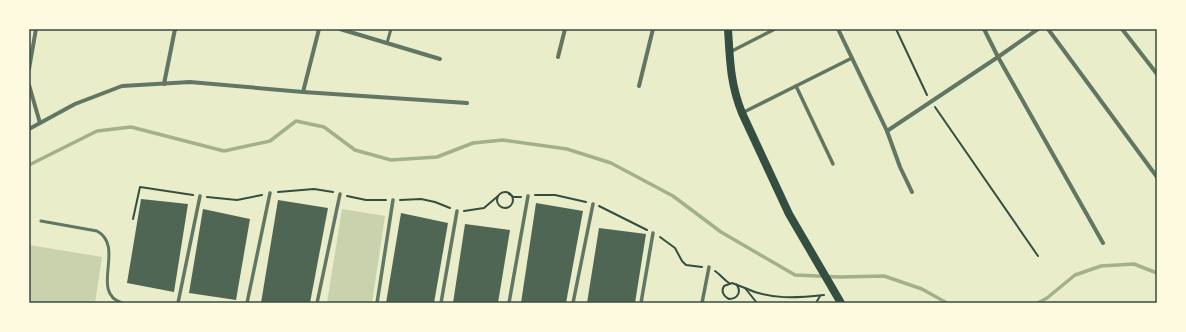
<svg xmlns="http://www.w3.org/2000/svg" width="1186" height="332" font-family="Rubik,sans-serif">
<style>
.green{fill:#cad2ad}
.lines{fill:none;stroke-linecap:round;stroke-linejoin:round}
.stream{stroke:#a3b18a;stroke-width:3.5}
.building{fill:#4f6655}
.path{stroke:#344e41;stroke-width:2}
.service{stroke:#617663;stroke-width:3}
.pedestrian{stroke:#617663;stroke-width:3.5}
.minor{stroke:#617663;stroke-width:4}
.secondary{stroke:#344e41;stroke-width:8}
.neatline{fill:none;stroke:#344e41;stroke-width:1.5}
</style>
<rect width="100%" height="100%" fill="#e9edc9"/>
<g class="green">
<polygon points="342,209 385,216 372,303 327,303"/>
<polygon points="29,245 102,257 95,303 29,303"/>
</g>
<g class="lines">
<g class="stream">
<polyline points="29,165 97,131 131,127 224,151 270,141 296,121 324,127 355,150 391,160 437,157 473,143 503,140 567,149 611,163 673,196 721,232 795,275 840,277 884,276 922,289 947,303"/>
<polyline points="1038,303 1047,298 1075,275 1101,266 1134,264 1157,273"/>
</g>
</g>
<g class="building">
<polygon points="141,199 188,204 174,292 127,283"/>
<polygon points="278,200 328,208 310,303 261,303"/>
<polygon points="536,203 583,211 566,303 521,303"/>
<polygon points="203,209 250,219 236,300 189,293"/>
<polygon points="401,213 448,223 434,303 386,303"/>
<polygon points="465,224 510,230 498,303 453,303"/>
<polygon points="599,228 646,234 635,303 587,303"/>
</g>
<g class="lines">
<g class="path">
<polyline points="896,29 927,95"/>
<polyline points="935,107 1038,256"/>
<polyline points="278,192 314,189 333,192"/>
<circle cx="505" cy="200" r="8"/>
<polyline points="509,194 514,197 521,197"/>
<polyline points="535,195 555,195 586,202"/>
<polyline points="347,196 366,200 386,200"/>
<polyline points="207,197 237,200 262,195"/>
<polyline points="400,200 421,199 435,202 450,208"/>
<polyline points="599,206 647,230"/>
<polyline points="464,211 484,208 498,196"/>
<polyline points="133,219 140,187 193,195"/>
<polyline points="660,237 675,248 682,261 686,265 702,267"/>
<path d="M715 271C721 275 723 279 729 283"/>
<path d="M736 284C742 291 738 299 729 299 723 296 721 291 724 286L732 283 745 288 757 303"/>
<path d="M745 288C770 300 797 298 824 295"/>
<polyline points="816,303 820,296"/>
</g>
<g class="service">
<polyline points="387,43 391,29"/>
<path d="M41 221 97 231C126 247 89 292 122 303"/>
</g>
<g class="pedestrian">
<polyline points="730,52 775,29"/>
<polyline points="796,86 833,164"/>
<polyline points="742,113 852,58"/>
<polyline points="178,303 200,196"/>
<polyline points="247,303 270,193"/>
<polyline points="317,303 340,194"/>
<polyline points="377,303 393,200"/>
<polyline points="441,303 457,211"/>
<polyline points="509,303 528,196"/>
<polyline points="573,303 593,204"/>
<polyline points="641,303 653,233"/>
<polyline points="702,303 709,267"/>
</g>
<g class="minor">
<polyline points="340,29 440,59"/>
<polyline points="838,29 887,131 900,167 912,192"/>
<polyline points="984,29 998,57 1103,243"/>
<polyline points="1048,29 1157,177"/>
<polyline points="1122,29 1157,74"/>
<polyline points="558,57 565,29"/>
<polyline points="29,69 36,29"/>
<polyline points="164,84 175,29"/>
<polyline points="29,85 40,123"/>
<polyline points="639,86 653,29"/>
<polyline points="303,92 319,29"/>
<polyline points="29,129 75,104 122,86 190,82 303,92 467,103"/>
<polyline points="887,131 998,57 1038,29"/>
</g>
<path class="secondary" d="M728 29C730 60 730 83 742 113L789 214 841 303"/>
</g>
<rect width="1186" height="332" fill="none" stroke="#fefae0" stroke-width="60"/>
<rect x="30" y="30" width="1126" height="272" class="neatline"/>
</svg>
